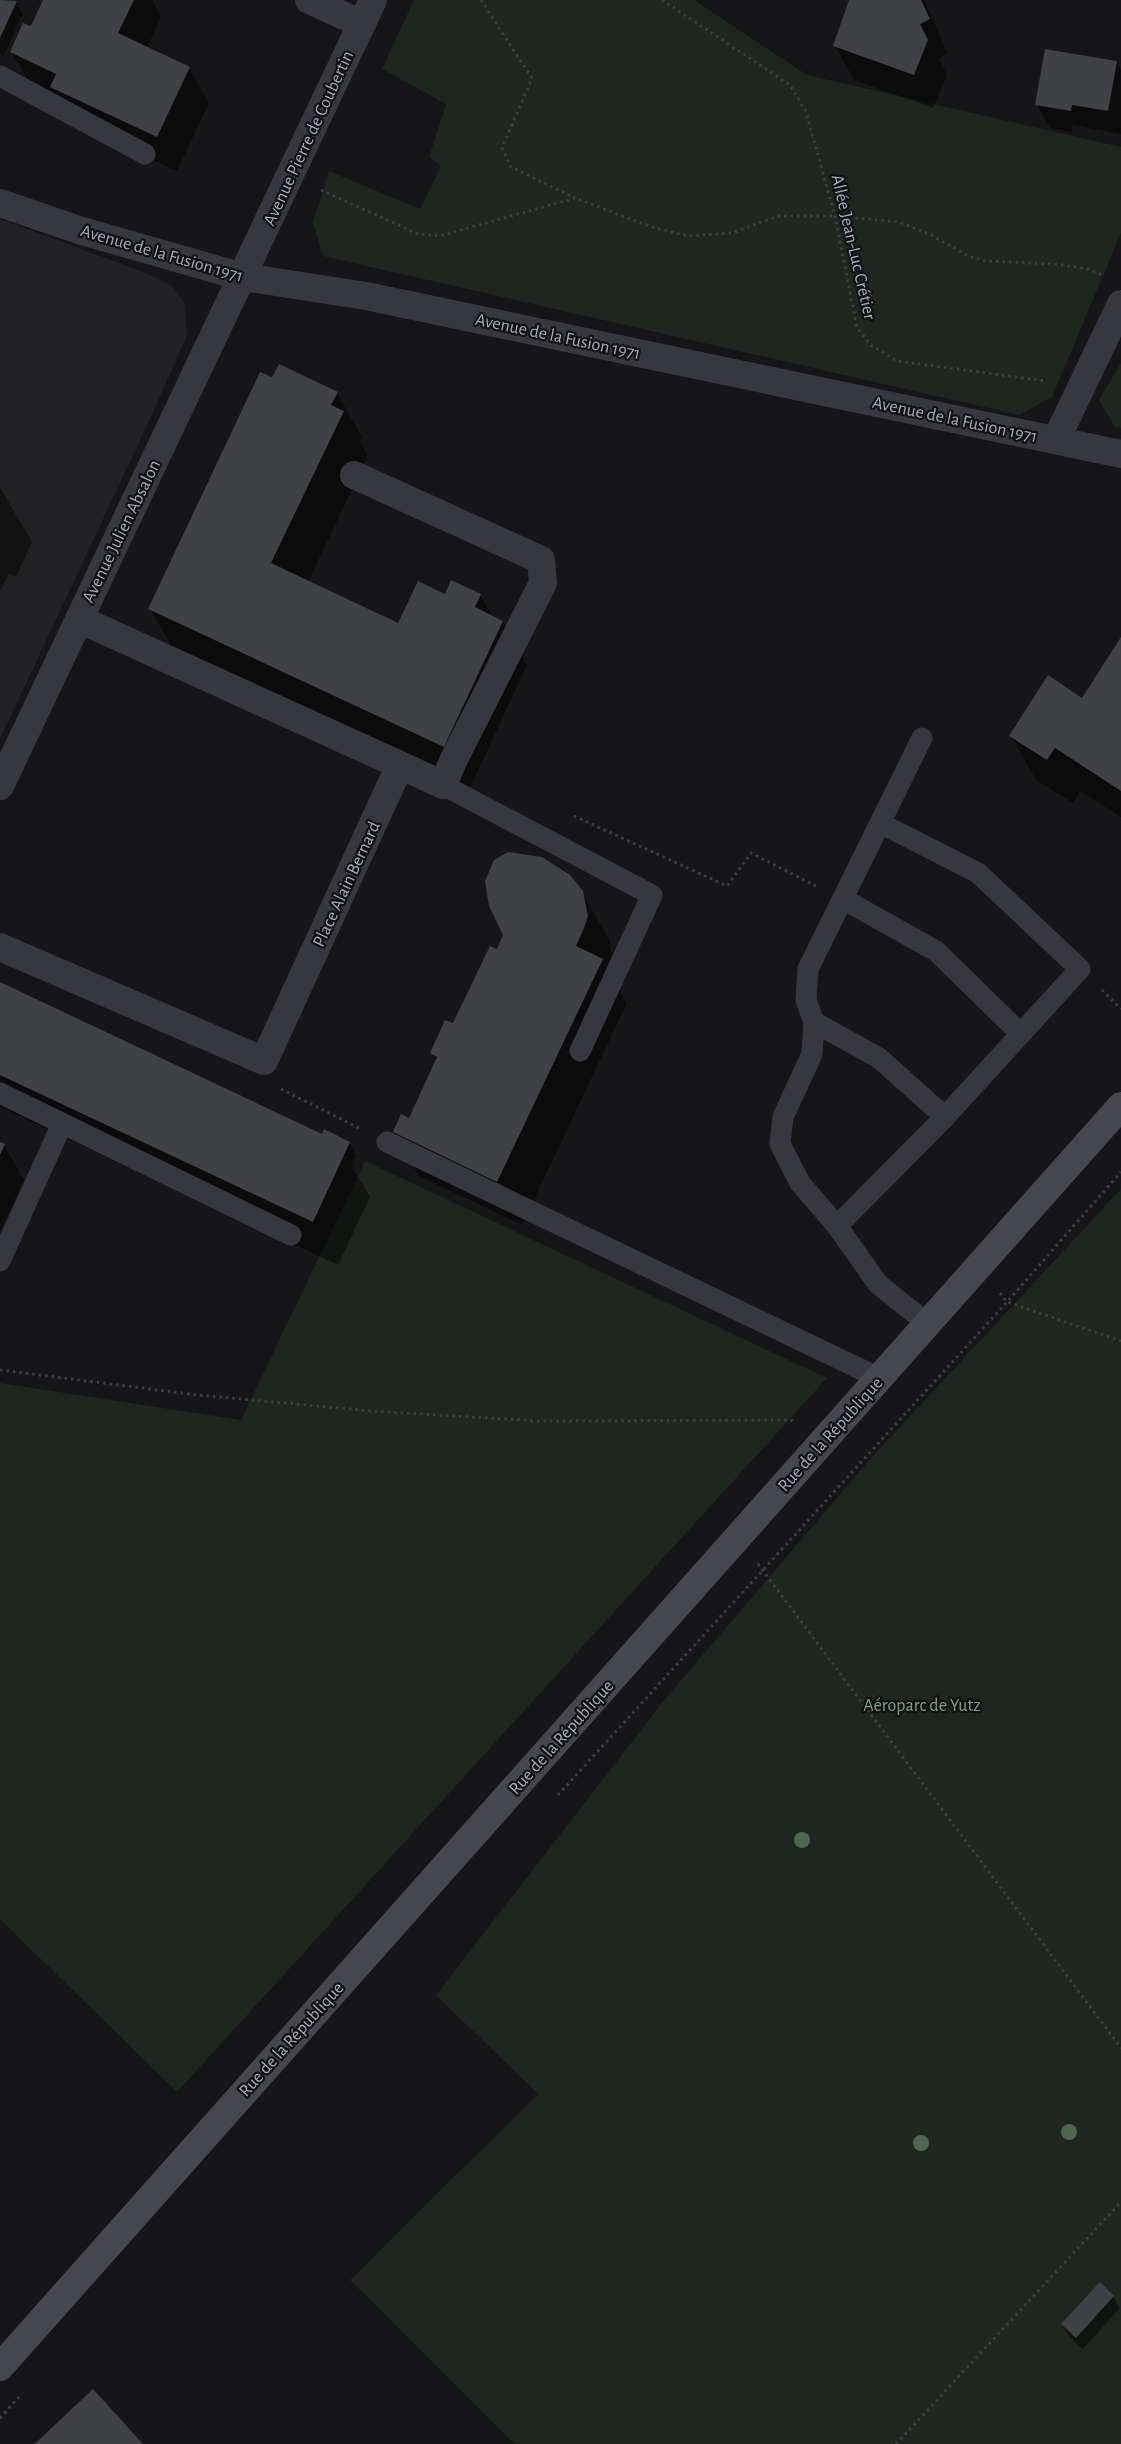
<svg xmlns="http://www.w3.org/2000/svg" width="1121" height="2444" font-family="'Alegreya Sans',sans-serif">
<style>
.built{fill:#222225}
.green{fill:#1e261f}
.shadow{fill:#0007}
.building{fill:#404145}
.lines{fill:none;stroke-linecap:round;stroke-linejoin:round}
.path{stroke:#3d3f44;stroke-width:3;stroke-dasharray:2.5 4;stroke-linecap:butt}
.lane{stroke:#37383d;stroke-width:21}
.street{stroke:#37383d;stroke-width:28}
.secondary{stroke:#45474d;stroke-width:28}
.tree{fill:#506452}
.labels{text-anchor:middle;stroke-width:4.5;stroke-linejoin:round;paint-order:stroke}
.street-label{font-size:18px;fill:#a8adb8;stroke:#111113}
.park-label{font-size:18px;fill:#7fa381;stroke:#111113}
</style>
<rect width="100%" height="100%" fill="#161618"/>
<polygon class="built" points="0,219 141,271 171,285 185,303 187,335 150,419 0,739"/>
<g class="green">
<polygon points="414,0 694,0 807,75 1121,147 1121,233 1052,397 1019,415 323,256 313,222 329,171 420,209 441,166 429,157 446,104 382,69"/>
<polygon points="1121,363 1121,428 1115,427 1099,400"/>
<polygon points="365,1161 827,1378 177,2092 0,1919 0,1383 241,1420"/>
<polygon points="1121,1189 1121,2444 515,2444 350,2280 538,2094 436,1995 665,1699 872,1457"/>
</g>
<g class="shadow">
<polygon points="0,0 16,2 23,14 3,56 0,54"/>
<polygon points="44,0 152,0 161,17 147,48 189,68 209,103 177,171 71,121 31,86 11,51 31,28"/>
<polygon points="848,0 924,0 948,54 939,58 947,75 933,108 854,80 835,46 850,2"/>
<polygon points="1116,62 1121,70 1121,134 1072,125 1072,132 1050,128 1037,105"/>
<polygon points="273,379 337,393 362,437 360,441 368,456 308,582 399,625 446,595 480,595 493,617 502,621 527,665 469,790 175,652 150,609"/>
<polygon points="0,487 32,542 16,577 9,574 0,591"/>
<polygon points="1121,639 1121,817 1080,791 1073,803 1036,780 1011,736 1082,699"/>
<polygon points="541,858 559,868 580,889 610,941 612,960 609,972 627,1003 522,1225 419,1176 394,1132 410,1120 436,1062 431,1053 454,1025 498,950"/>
<polygon points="0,983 322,1136 349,1143 356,1155 351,1165 370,1197 338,1265 0,1107"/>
<polygon points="0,1143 4,1145 24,1180 0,1231"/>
<polygon points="1113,2297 1120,2308 1083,2349 1069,2336 1062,2325"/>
</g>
<g class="building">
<polygon points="0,0 17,1 0,38"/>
<polygon points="43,0 134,0 118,33 190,67 157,137 50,87 56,74 10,52 23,23 31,26"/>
<polygon points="849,0 921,0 930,19 920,24 928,40 914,75 833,46"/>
<polygon points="1045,49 1117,61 1108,111 1072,105 1071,111 1035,105"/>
<polygon points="279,364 338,392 331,405 344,411 271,563 398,623 418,581 445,594 451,580 481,594 475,607 503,621 444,747 148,609 260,372 272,377"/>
<polygon points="1121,637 1121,791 1055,748 1047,760 1009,736 1048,675 1082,698"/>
<polygon points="508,852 542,857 570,875 583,891 588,916 584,928 576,946 603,959 497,1182 393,1132 401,1114 409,1118 437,1057 430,1053 445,1020 453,1023 490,946 497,949 503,935 489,906 485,881 494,860"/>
<polygon points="0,982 322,1134 324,1129 350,1142 313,1222 0,1075"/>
<polygon points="0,1142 5,1144 0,1155"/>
<polygon points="1100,2282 1114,2296 1076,2338 1061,2324"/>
<polygon points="93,2389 143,2444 34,2444 40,2439"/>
</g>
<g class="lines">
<g class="path">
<polyline points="481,0 532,78 502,148 511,167 575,198"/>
<polyline points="662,0 790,85 806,112 835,216 857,328 872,346 897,361 1046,381"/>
<polyline points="321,190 418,234 440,236 575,198 652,227 687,236 732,233 778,216 835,216 899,222 931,235 968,256 985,261 1053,264 1089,269 1102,275"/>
<polyline points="574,816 727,886 751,853 816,886"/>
<polyline points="1102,990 1121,1009"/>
<polyline points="281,1089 361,1129"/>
<polyline points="1000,1293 1007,1302 1121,1341"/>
<polyline points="0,1370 197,1395 371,1411 539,1421 791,1420 794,1422"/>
<polyline points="758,1564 1121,2048"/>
<polyline points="558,1795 1007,1302 1121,1172"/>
<polyline points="0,2418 19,2397"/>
<polyline points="896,2444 1121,2202"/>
</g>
<g class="lane">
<polyline points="0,76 145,154"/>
<polyline points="922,738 808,969 806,1000 814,1022 812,1054 783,1117 780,1144 800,1183 837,1226 878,1284 928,1324"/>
<polyline points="443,785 652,895 580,1051"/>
<polyline points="843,899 936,951 1021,1034"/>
<polyline points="814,1022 879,1058 945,1117"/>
<polyline points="0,1093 291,1235"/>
<polyline points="387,1142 879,1378"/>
<polyline points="837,1226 945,1117 1080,969 978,873 880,823"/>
<polyline points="0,1261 62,1124"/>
</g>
<g class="street">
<polyline points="309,0 362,24"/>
<polyline points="0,203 82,231 243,277 366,296 1121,454"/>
<polyline points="1056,440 1121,304"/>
<polyline points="354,475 541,560 543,583 453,761 443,785 400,765"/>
<polyline points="0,786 373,0"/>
<polyline points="0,947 264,1061 400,765 79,619"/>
</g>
<polyline class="secondary" points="0,2367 1121,1106"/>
</g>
<g class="tree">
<circle cx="802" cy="1840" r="8"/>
<circle cx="1069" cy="2132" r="8"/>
<circle cx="921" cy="2143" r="8"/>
</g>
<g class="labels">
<g class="street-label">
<text transform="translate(308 138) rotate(-65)" y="6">Avenue Pierre de Coubertin</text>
<text transform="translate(854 247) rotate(77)" y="6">Allée Jean-Luc Crétier</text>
<text transform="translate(162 253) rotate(16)" y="6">Avenue de la Fusion 1971</text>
<text transform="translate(558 336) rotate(12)" y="6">Avenue de la Fusion 1971</text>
<text transform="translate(955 419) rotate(12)" y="6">Avenue de la Fusion 1971</text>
<text transform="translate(121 531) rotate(-64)" y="6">Avenue Julien Absalon</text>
<text transform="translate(346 884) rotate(-65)" y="6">Place Alain Bernard</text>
<text transform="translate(830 1434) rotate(-48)" y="6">Rue de la République</text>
<text transform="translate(561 1737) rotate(-48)" y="6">Rue de la République</text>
<text transform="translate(291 2039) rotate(-48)" y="6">Rue de la République</text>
</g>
<g class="park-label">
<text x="922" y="1711">Aéroparc de Yutz</text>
</g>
</g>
</svg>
